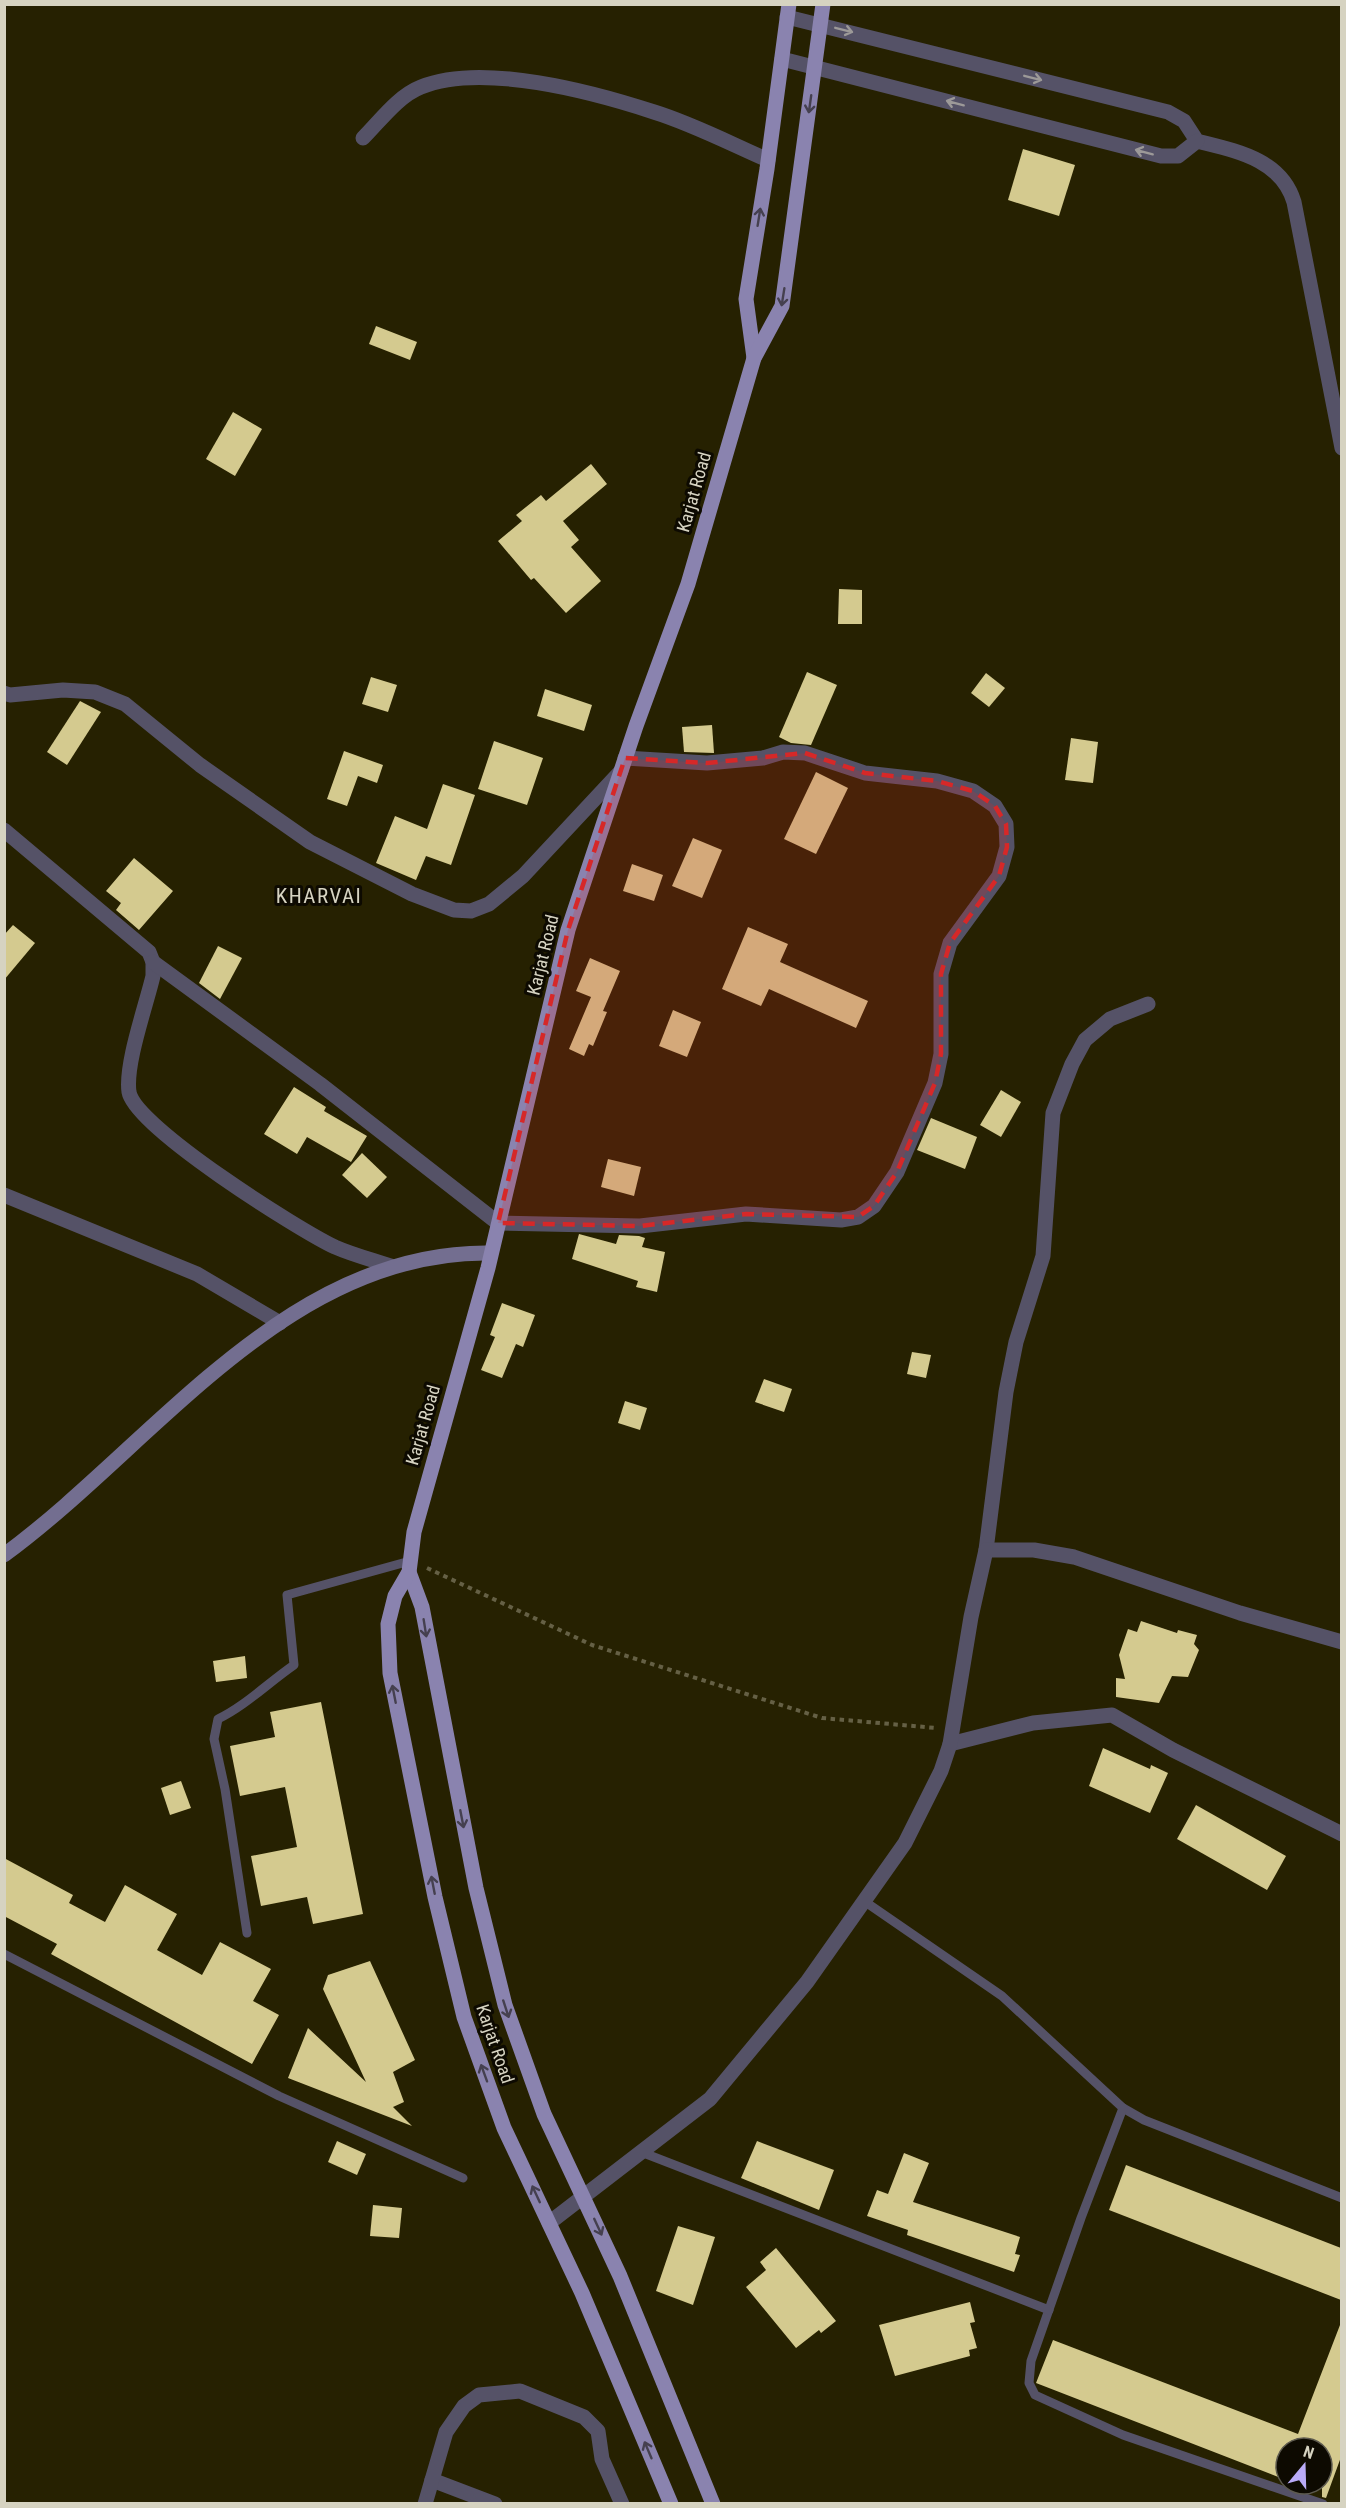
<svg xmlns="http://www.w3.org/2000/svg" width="1346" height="2508" font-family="'Roboto Condensed',sans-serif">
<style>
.building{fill:#d4ca8f}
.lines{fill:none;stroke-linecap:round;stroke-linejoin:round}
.path{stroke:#656045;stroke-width:4;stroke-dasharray:4.5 4.5;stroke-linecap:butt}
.lane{stroke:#555267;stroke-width:9}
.street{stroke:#555267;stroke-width:15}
.secondary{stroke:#736e90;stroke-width:15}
.primary{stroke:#8a83af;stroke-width:15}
.oneway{stroke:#9c9998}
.oneway2{stroke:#45404f}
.marked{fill:#d62828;fill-opacity:0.2;stroke:#d62828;stroke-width:4.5;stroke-dasharray:12 8;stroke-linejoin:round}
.labels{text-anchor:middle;stroke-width:6;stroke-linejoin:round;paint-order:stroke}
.street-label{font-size:18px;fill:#d6d3c1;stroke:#0d0a01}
.quarter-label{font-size:21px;letter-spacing:1.5px;fill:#d6d3c1;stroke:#0d0a01}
</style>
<rect width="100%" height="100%" fill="#262101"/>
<g class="building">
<polygon points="1023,149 1075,165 1059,216 1008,200"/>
<polygon points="376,326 417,342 410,360 369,344"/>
<polygon points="233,412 262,429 235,476 206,459"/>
<polygon points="591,464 607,484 563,521 579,540 571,547 601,581 566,613 534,578 531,580 498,541 522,521 516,515 541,495 546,501"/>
<polygon points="839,589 862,590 862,624 838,624"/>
<polygon points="807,672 837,685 811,745 791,743 779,737"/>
<polygon points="986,673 1005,688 989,707 971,693"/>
<polygon points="371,677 397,685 388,712 362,704"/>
<polygon points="545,689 592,705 584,731 537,716"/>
<polygon points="80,701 101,712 67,765 47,752"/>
<polygon points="712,725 714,753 684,752 682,727"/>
<polygon points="1071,738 1098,742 1093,783 1065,780"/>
<polygon points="494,741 543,758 527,805 478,789"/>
<polygon points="344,751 383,765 377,783 358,776 347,806 327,799"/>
<polygon points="816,772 848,788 816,854 784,839"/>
<polygon points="443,784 475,795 451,865 426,856 416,880 376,863 395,816 427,829"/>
<polygon points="693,838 722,850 702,898 672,886"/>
<polygon points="134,858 173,891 139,930 116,910 121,903 106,891"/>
<polygon points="632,864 663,875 654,901 623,891"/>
<polygon points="13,925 35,943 4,980 4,935"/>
<polygon points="748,927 788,944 780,962 868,1001 856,1028 769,989 761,1006 722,989"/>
<polygon points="218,946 242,958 220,999 199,983"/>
<polygon points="590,958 620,971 603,1011 607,1012 593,1046 589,1044 584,1056 569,1049 591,997 576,991"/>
<polygon points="673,1010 701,1022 687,1057 659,1046"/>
<polygon points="294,1087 326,1107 324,1111 367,1136 351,1162 307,1137 297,1154 264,1134"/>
<polygon points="1001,1090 1021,1102 1001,1137 980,1125"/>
<polygon points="931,1118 977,1137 965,1169 917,1150"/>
<polygon points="362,1153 387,1177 367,1198 342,1175"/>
<polygon points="608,1159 641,1167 634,1196 601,1187"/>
<polygon points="579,1234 616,1244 619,1235 639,1236 645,1238 642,1247 665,1252 657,1292 636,1287 638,1281 572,1259"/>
<polygon points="502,1303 535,1315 523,1347 516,1344 502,1378 481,1370 495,1337 490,1335"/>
<polygon points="912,1352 931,1355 926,1378 907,1374"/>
<polygon points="764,1379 792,1389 784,1412 755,1402"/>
<polygon points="625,1401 647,1408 640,1430 618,1423"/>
<polygon points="1141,1621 1177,1633 1178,1630 1197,1635 1194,1644 1199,1650 1188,1677 1172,1676 1159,1703 1116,1697 1116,1678 1125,1679 1119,1655 1128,1629 1137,1632"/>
<polygon points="245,1656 247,1678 216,1682 213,1661"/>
<polygon points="321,1702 363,1914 313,1924 307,1897 261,1906 251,1856 297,1847 285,1787 240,1796 230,1746 275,1737 270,1712"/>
<polygon points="1103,1748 1150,1769 1151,1765 1168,1773 1150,1813 1089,1786"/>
<polygon points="181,1781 191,1808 170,1815 161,1788"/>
<polygon points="1196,1805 1286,1856 1267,1890 1177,1839"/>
<polygon points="4,1858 73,1895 69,1903 105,1922 125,1885 177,1914 157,1950 202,1975 220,1942 271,1969 253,2001 279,2015 252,2064 51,1954 57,1944 4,1916"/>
<polygon points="370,1961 415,2060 393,2072 404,2102 393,2107 412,2126 288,2078 308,2028 366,2082 323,1989 328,1975"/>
<polygon points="337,2141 366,2154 357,2175 328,2162"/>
<polygon points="757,2141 834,2170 819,2210 741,2178"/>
<polygon points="904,2153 929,2163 913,2202 1020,2237 1015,2254 1020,2255 1014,2272 907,2235 908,2230 867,2216 877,2190 888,2194"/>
<polygon points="1126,2165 1341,2248 1341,2300 1109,2210"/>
<polygon points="373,2205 402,2208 399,2238 370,2236"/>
<polygon points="678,2226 715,2237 693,2305 656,2291"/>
<polygon points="776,2248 836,2321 821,2333 819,2330 796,2348 746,2287 766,2270 760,2262"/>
<polygon points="970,2302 975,2322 970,2323 977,2348 969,2350 970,2356 895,2376 879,2325"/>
<polygon points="1340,2325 1341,2457 1326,2498 1322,2497 1322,2448 1286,2448 1286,2480 1036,2383 1053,2340 1298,2434"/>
</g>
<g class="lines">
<polyline class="path" points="427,1568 592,1645 822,1718 936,1728"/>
<g class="lane">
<polyline points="864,1901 1002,1996 1123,2108 1144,2120 1342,2198"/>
<path d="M247 1933 225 1789 214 1739 218 1719C245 1706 268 1683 294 1665L287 1595 410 1561"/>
<polyline points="4,1954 279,2096 463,2178"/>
<polyline points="1123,2108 1081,2218 1031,2361 1029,2383 1035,2395 1123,2435 1323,2504"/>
<polyline points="641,2152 1049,2310"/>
</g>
<g class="street">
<path d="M787 17 1168 112 1184 121 1197 141C1236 151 1281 159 1294 202L1342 448"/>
<polyline points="782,59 1161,156 1178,156 1197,141"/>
<path d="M363 138C380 121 398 96 421 87 482 62 593 92 654 112 693 124 731 144 768 160"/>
<polyline points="4,693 10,695 63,690 95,692 125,704 200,765 310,842 412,894 454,910 471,911 489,904 523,876 621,771"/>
<path d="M4 830 149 952 153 962V976C146 1006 125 1064 129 1092 135 1127 299 1230 335 1247 353 1255 373 1260 391 1266"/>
<polyline points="153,962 320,1084 498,1223 640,1226 746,1214 841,1220 858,1217 874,1206 897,1172 935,1083 941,1054 941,974 950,943 999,876 1007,847 1006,824 995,806 973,791 937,781 865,773 805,753 783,752 763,758 707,763 625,758"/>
<polyline points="4,1195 197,1274 280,1323"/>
<polyline points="986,1550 1006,1392 1016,1342 1043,1256 1053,1113 1072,1064 1085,1040 1110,1019 1148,1004"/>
<polyline points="950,1744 1033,1723 1112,1715 1173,1750 1342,1834"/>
<polyline points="549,2223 710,2099 807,1982 905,1843 941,1771 950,1744 971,1617 986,1550 1034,1550 1074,1557 1240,1613 1342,1642"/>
<polyline points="432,2480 495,2504"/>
<polyline points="425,2504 446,2432 464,2406 479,2395 520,2391 584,2417 598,2431 602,2459 622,2504"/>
</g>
<path class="secondary" d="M4 1555C153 1446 286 1250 490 1253"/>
<g class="primary">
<polyline points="754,358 746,299 767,169 789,4"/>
<polyline points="409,1572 422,1607 476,1888 505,2005 544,2114 620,2276 713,2504"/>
<polyline points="671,2504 582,2293 504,2128 464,2017 435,1897 390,1673 388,1624 395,1596 409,1572 414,1532 488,1268 568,930 636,726 688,584 754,358 782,306 823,4"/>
</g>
</g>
<defs><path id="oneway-shaft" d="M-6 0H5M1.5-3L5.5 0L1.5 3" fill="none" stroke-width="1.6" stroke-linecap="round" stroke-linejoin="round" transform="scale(1.5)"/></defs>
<g class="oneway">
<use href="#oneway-shaft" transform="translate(844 30) rotate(14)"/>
<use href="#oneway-shaft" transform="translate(1033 78) rotate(14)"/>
<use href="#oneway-shaft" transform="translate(955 103) rotate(-165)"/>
<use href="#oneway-shaft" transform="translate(1144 152) rotate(-165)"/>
</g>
<g class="oneway2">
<use href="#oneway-shaft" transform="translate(810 104) rotate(98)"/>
<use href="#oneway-shaft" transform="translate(759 217) rotate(-81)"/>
<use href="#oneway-shaft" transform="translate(783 297) rotate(99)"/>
<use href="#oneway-shaft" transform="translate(425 1628) rotate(81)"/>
<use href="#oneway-shaft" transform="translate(394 1694) rotate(-101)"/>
<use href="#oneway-shaft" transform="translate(462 1819) rotate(79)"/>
<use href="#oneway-shaft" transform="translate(433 1885) rotate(-101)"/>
<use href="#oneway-shaft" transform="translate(506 2009) rotate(72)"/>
<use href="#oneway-shaft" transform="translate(484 2073) rotate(-110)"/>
<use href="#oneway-shaft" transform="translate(536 2194) rotate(-115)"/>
<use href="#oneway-shaft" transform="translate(598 2227) rotate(65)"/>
<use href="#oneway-shaft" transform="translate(648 2450) rotate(-113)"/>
</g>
<path class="marked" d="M805 753 865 773 937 781 973 791 995 806 1006 824 1007 847 999 876 950 943 941 974V1054L935 1083 897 1172 874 1206 858 1217 746 1214 640 1226 498 1223 568 930 625 758 707 763Z"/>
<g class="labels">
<g class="street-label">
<text transform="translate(694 492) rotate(-74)" y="6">Karjat Road</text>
<text transform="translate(543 955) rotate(-76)" y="6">Karjat Road</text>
<text transform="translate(423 1425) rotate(-74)" y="6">Karjat Road</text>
<text transform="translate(495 2044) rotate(71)" y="6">Karjat Road</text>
</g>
<g class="quarter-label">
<text x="319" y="903">KHARVAI</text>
</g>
</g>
<rect width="1346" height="2508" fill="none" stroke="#d6d3c1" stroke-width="12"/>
<g transform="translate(1304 2466) rotate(19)"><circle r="28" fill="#0d0a01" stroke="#5d5a4e" stroke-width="1.5"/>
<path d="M0-4.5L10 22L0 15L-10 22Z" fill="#b9abf7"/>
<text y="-9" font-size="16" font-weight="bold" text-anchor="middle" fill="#d6d3c1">N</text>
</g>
</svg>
